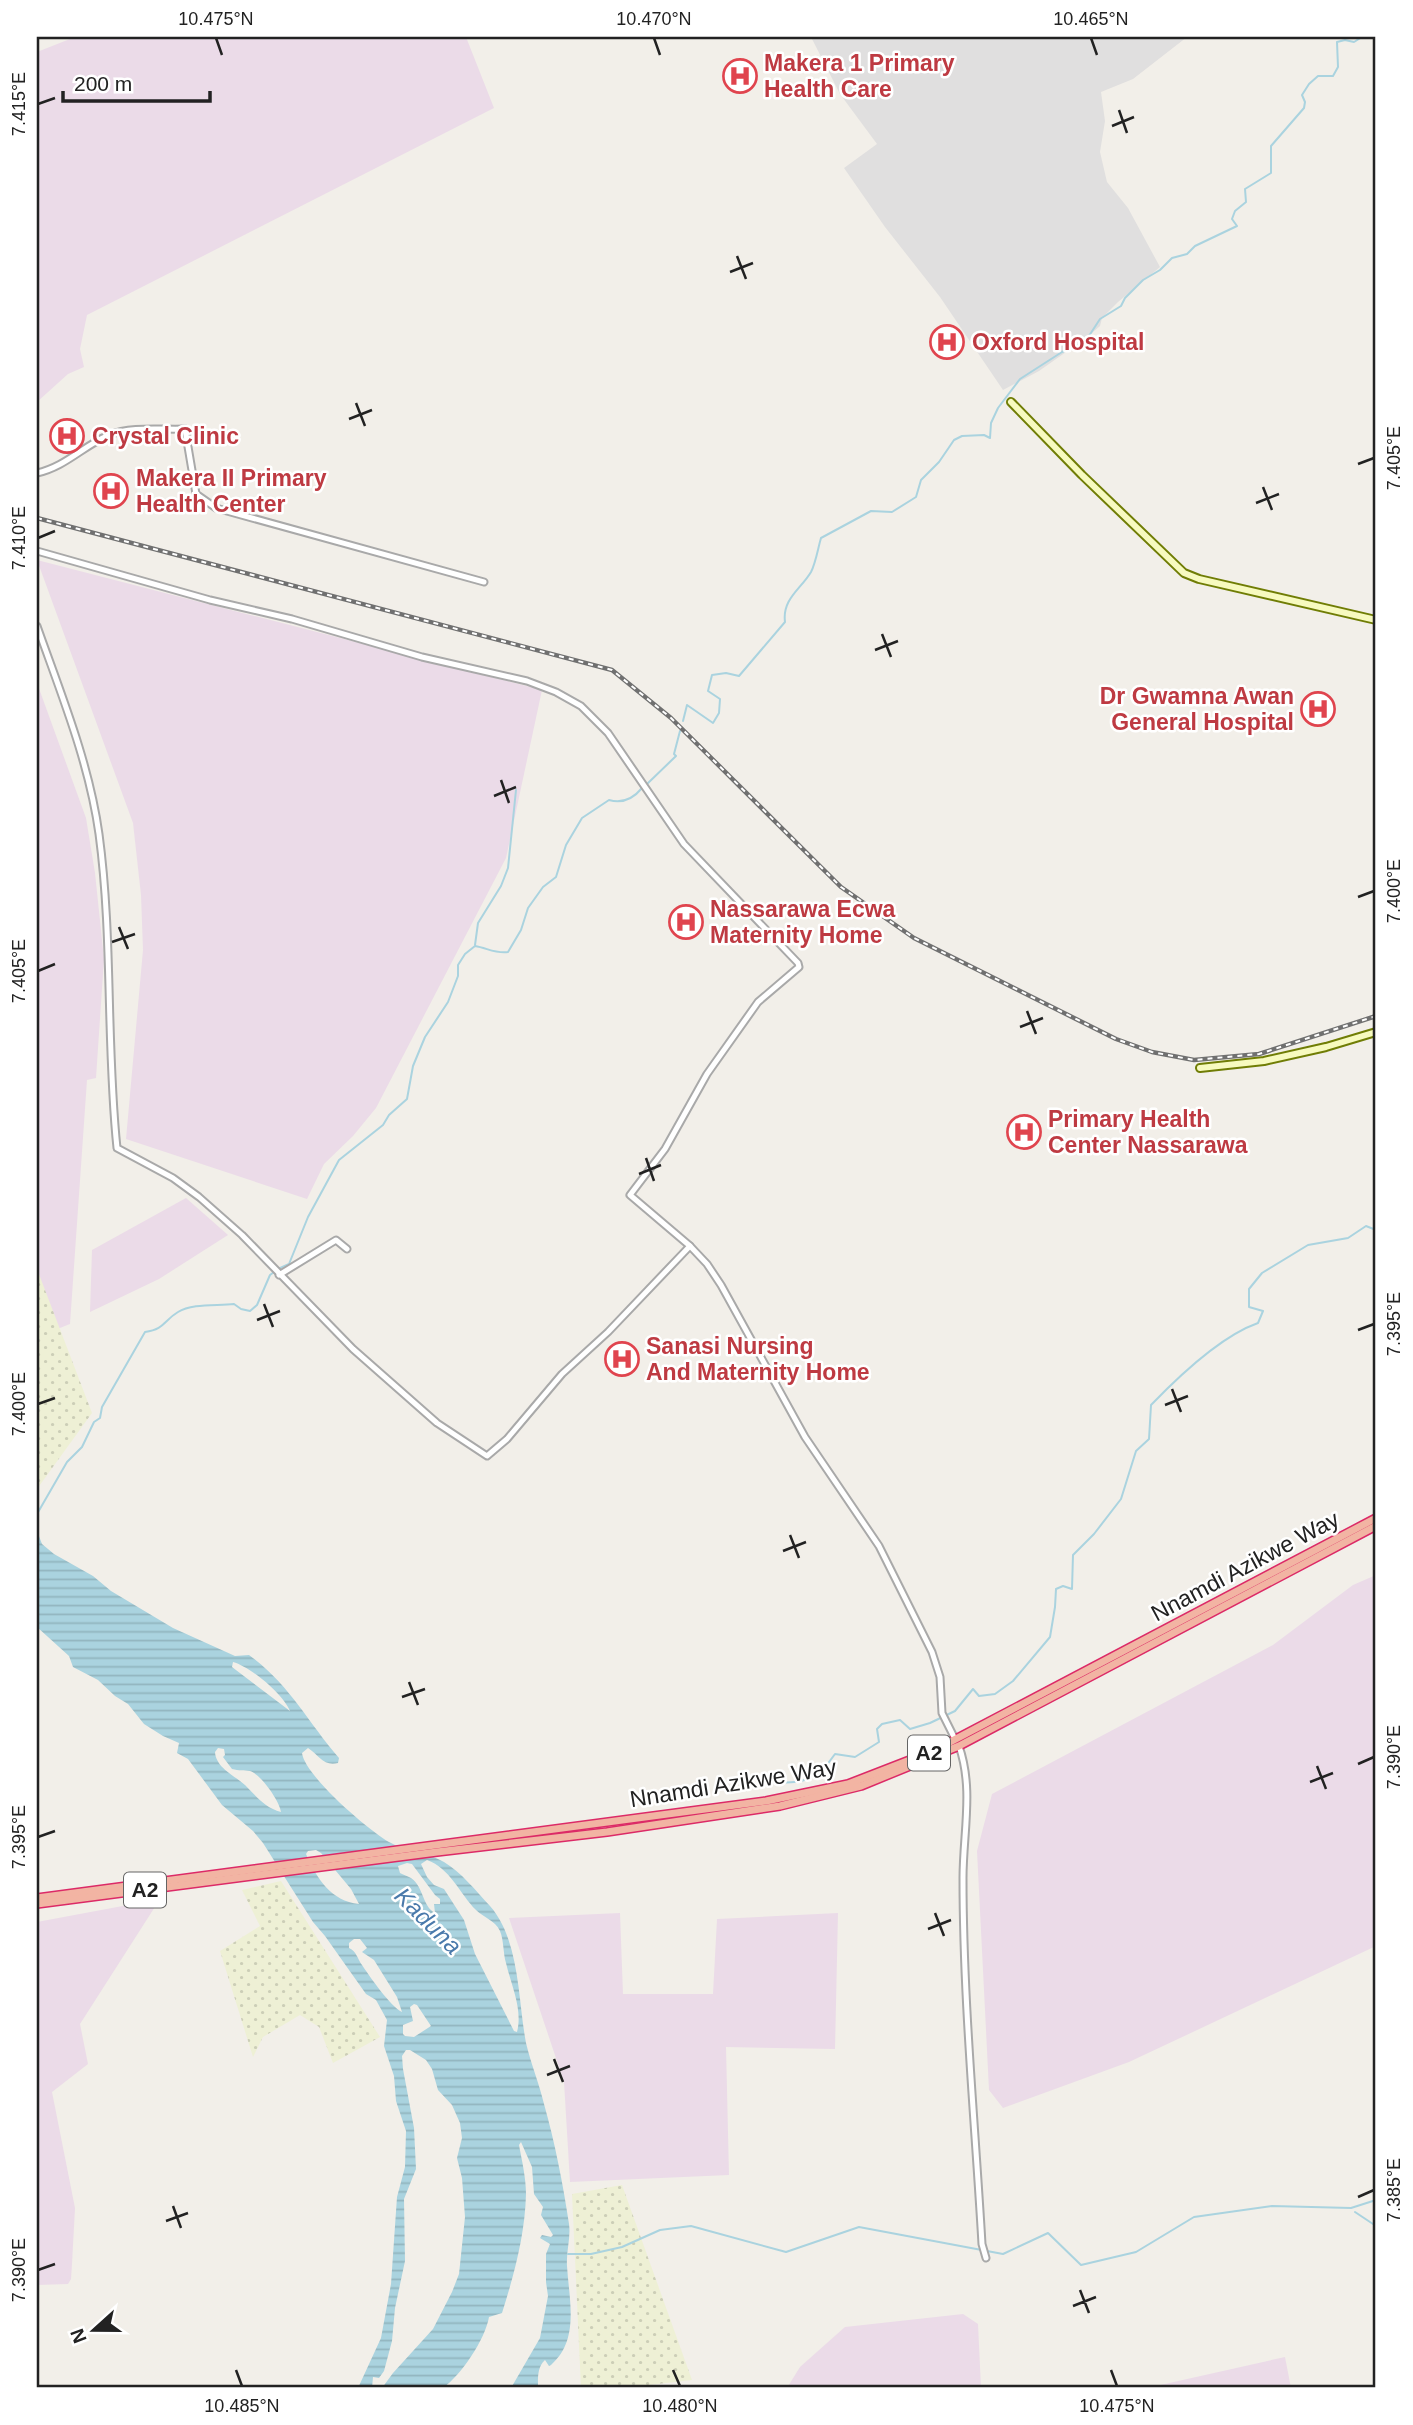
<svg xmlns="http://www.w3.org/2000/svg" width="1413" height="2425" font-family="Helvetica,sans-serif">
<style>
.residential{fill:#e0dfdf}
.industrial{fill:#ebdbe8}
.farmland{fill:url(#farmland-dots)}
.water{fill:url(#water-rules);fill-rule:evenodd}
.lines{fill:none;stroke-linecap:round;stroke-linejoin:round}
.stream{stroke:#aad3df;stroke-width:2}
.tertiary-casing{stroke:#a9a9a9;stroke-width:9}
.secondary-casing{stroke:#707d05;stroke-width:10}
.trunk-casing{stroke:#dc2a67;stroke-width:10}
.tertiary{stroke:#fff;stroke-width:5}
.secondary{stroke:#f7fabf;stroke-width:6}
.trunk{stroke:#f2b4a3;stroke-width:7}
.rail-casing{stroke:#707070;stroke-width:4.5}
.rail{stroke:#fff;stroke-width:2;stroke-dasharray:5;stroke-linecap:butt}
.ticks{fill:none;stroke:#222;stroke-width:2.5}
.labels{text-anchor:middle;stroke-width:5;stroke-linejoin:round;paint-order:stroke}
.shield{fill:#fff;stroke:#646464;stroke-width:2}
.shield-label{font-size:21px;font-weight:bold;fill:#222}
.health-label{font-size:23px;font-weight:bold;fill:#be3a42;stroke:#fff;text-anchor:start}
.street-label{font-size:23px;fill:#222;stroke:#fff}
.water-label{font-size:24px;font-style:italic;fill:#4a7aab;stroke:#fff}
.neatline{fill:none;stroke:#222;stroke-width:2.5}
.ticks-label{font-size:18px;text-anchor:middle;fill:#222}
</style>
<defs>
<pattern id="farmland-dots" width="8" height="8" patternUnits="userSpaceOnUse" patternTransform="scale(1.75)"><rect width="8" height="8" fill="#eef0d5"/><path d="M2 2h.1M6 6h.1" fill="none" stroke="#ccceb7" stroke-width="1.8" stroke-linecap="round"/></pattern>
<pattern id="water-rules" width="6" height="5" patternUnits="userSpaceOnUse" patternTransform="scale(1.75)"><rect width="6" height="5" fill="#aad3df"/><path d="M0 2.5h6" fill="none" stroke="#92b5bf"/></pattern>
</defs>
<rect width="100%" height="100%" fill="#f2efe9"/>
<polygon class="residential" points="811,37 1187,37 1133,79 1101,92 1105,121 1100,152 1107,182 1128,208 1160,267 1118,302 1102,318 1100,326 1086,338 1039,371 1003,390 940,297 885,227 844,168 877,144 840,94"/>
<g class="industrial">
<polygon points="75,37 466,37 494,108 87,315 80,349 84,367 68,374 37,402 37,52"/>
<polygon points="37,560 542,690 506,858 376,1108 353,1136 324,1164 307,1199 126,1139 143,950 141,895 133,823"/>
<polygon points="37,683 86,818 95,873 104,959 96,1078 87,1080 70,1324 37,1337"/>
<polygon points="186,1198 228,1235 159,1279 90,1312 92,1250"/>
<polygon points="1376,1575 1376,1946 1129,2062 1003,2108 989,2090 977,1851 992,1794 1273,1645 1353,1585"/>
<polygon points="160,1899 80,2024 88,2064 52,2092 75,2208 72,2264 71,2279 68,2284 37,2285 37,1922"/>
<polygon points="620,1913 623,1994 713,1994 717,1919 838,1913 835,2049 726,2047 729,2175 570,2182 564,2082 509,1918"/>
<polygon points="963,2314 978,2324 981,2388 787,2388 800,2367 845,2327"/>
<polygon points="1285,2357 1291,2388 1147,2388"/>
</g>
<g class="farmland">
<polygon points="37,1269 92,1413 37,1489"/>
<polygon points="281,1881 380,2037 333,2063 319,2027 300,2015 263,2037 253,2057 220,1951 260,1926 242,1890"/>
<polygon points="622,2185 692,2380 623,2388 581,2388 572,2194"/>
</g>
<path class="water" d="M37 1531 42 1544 54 1554 93 1576 111 1591 173 1628 235 1656 249 1655C290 1685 307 1721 339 1758L338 1763C324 1767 319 1755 308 1748L302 1753C305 1776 368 1830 389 1842 406 1852 427 1852 444 1862 461 1872 476 1891 490 1906 520 1940 518 2001 526 2043 531 2064 539 2083 544 2104 555 2143 563 2184 569 2224 571 2238 566 2251 567 2266 569 2300 580 2340 551 2365L549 2366 545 2360C537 2367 538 2379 538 2388H511L540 2338 548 2296 546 2282V2254L550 2244 540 2238 542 2235 551 2237 553 2235 541 2215 543 2207 534 2194 532 2167 521 2142 519 2145C522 2161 526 2178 526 2194 525 2235 514 2275 502 2313L489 2317C485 2340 461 2375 443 2388H382L393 2373 433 2329 452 2292 459 2274 465 2217 462 2178 457 2158 462 2138 460 2123 452 2105 438 2090 432 2069 426 2060 410 2050H406L402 2056 403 2069 414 2128 416 2169 404 2199 405 2261 395 2308 392 2341 384 2371 379 2378 373 2377 372 2388H358L381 2338 391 2284 397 2197 405 2167 406 2131 396 2101 394 2076 384 2046 387 2020 376 2000 366 1994 325 1936 313 1922 263 1843 253 1831 222 1805 188 1759 177 1753 179 1743 163 1736 144 1724 128 1704 115 1696 98 1680 73 1667 69 1656 37 1627ZM233 1662C251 1667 283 1694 290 1711L232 1667ZM218 1748 224 1749 225 1755 223 1757 232 1769C239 1771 244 1770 250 1771 261 1774 280 1802 281 1812 265 1808 256 1796 245 1785 234 1775 216 1768 215 1752ZM316 1850 321 1853 351 1889 359 1904C331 1901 317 1879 306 1854L308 1851ZM427 1860C450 1868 460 1894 476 1910 484 1918 495 1920 500 1931 504 1941 503 1953 506 1963 511 1985 523 2009 517 2032L514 2031 475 1954 464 1920 444 1889 434 1885 427 1877 421 1864ZM407 1863 412 1864 435 1895 440 1899V1904H434L435 1913C422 1906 424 1887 411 1878 408 1876 403 1875 400 1873L398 1866ZM354 1939H360L367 1948 362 1952 374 1960 397 1997 402 2012C391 2007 370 1977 362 1965 357 1958 357 1952 349 1948V1943ZM414 2004 417 2005 431 2026 414 2037 405 2036 403 2034V2025L413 2021 410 2007Z"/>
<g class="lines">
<g class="stream">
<path d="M683 721 687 705 713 723 719 713 720 699 708 691 712 675 726 673 739 676 785 622C782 599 801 589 811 572 816 562 818 548 821 538L871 511 892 512 916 497 921 480 939 462 954 440 962 436 984 435 990 438 991 423 998 408 1020 379 1062 352 1085 342 1100 319 1121 306 1125 298 1143 280 1160 270 1172 258 1187 254 1195 246 1237 226 1232 219 1235 211 1246 202 1245 189 1271 173V146L1304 108 1305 102 1302 95 1309 84 1318 76H1333L1338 67 1337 42 1345 40 1354 42 1362 37"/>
<polyline points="646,785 676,756 674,754 680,731"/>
<polyline points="475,945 478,923 501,886 508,868 516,790"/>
<path d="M278 1269 289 1264 308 1217 339 1160 383 1125 389 1115 407 1099 413 1066 425 1037 448 1002 458 976V965L465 954 475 946C487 948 496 954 508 952L521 930 528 908 543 887 556 877 566 845 582 818 609 800C623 804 633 799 642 788"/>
<path d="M37 1514 67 1462 82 1447 94 1422 100 1418 102 1407 145 1332C165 1329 163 1321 178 1312 192 1303 217 1306 234 1304L241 1309 250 1311 257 1305 270 1275 274 1272"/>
<path d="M773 1783C805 1782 816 1782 835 1754L855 1757 879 1742 877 1729 882 1724 900 1720 910 1729 930 1723 955 1711 973 1689 979 1696 995 1694 1013 1681 1050 1637 1055 1607 1056 1589 1063 1586 1072 1589 1073 1555 1094 1534 1121 1499 1136 1451 1149 1439 1151 1405C1178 1377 1221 1336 1258 1323L1263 1311 1249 1307V1289L1262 1273 1308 1245 1348 1238 1366 1226 1376 1230"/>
<polyline points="1355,2212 1376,2226"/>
<polyline points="568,2254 591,2254 622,2247 660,2230 691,2226 786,2252 859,2227 1003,2254 1048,2233 1081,2265 1136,2252 1194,2217 1272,2206 1351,2208 1376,2200"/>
</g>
<g class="tertiary-casing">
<g id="tertiary">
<path d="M37 473C65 467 83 446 109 435 132 426 161 430 185 429L196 494 216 508 484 582"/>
<polyline points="37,551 210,600 292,619 422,657 527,681 556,692 581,706 608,733 684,844 798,963 799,967 758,1002 707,1074 665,1149 630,1195 690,1246"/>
<path d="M37 626C61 694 89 762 99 834 113 938 106 1044 117 1148L173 1178 199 1197 242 1235 353 1349 437 1423 487 1456 507 1439 562 1374 608 1332 690 1246 707 1264 721 1285 805 1437 879 1546 932 1652 940 1677 942 1713 955 1739"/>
<polyline points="279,1275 336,1240 347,1249"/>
<path d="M959 1746C974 1789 963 1833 963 1878 963 2000 975 2122 982 2244L986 2258"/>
</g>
</g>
<g class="secondary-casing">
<g id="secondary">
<polyline points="1011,402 1082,475 1184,573 1199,579 1376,620"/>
<polyline points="1200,1068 1264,1061 1326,1047 1376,1032"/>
</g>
</g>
<g class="trunk-casing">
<g id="trunk">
<polyline points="37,1898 766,1801 848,1784 933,1751 1376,1518"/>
<polyline points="37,1904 437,1852 607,1832 780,1806 861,1786 959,1746 1376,1526"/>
</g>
</g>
<use href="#tertiary" class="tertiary"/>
<use href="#secondary" class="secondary"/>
<use href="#trunk" class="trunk"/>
<g class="rail-casing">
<polyline id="rail" points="37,518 612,670 671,718 841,887 914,938 1116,1039 1152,1052 1194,1060 1259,1054 1376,1016"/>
</g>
<use href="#rail" class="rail"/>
</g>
<path class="ticks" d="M216 38 222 55M654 38 660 55M1091 38 1097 55M38 104 55 98M1119 110 1127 133M1112 126 1134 117M737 256 746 279M730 272 753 263M356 403 365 426M349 419 372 410M1358 464 1374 458M1263 487 1272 510M1256 503 1279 494M38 538 55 531M882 634 891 657M875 650 898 641M501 780 509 803M494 796 516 787M1358 897 1374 891M119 927 128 949M112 942 135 934M38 971 55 964M1027 1011 1036 1034M1020 1027 1043 1018M646 1158 654 1181M639 1174 661 1165M264 1304 273 1327M257 1320 280 1311M1358 1330 1374 1324M1172 1389 1181 1412M38 1404 55 1398M1165 1405 1188 1396M790 1535 799 1558M783 1551 806 1542M409 1682 418 1705M402 1697 425 1689M1358 1764 1374 1757M1317 1766 1326 1789M1310 1782 1333 1773M38 1837 55 1831M935 1913 944 1936M928 1929 951 1920M554 2059 563 2082M547 2075 570 2066M1358 2197 1374 2190M173 2206 181 2228M166 2221 188 2213M38 2270 55 2264M1080 2290 1089 2313M1073 2306 1096 2297M236 2370 242 2386M673 2370 680 2386M1111 2370 1117 2386"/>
<defs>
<g id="hospital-ring" transform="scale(1.75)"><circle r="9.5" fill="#fff" stroke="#e0444e" stroke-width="1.5"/><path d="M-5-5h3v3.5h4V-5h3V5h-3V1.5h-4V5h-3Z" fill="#e0444e"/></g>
</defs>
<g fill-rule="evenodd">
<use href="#hospital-ring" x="740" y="76"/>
<use href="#hospital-ring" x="947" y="342"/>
<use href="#hospital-ring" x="67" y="436"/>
<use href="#hospital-ring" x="111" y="491"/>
<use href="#hospital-ring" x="1318" y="709"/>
<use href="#hospital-ring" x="686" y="922"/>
<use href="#hospital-ring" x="1024" y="1132"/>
<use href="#hospital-ring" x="622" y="1359"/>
</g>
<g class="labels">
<g class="shield">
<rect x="908" y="1735.5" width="42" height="35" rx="5"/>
<rect x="124" y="1872.5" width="42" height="35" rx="5"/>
</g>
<g class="shield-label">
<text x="929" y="1760">A2</text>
<text x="145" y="1897">A2</text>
</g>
<g class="health-label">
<text x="764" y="71">Makera 1 Primary<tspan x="764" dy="26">Health Care</tspan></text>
<text x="972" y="350">Oxford Hospital</text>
<text x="92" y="444">Crystal Clinic</text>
<text x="136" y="486">Makera II Primary<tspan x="136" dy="26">Health Center</tspan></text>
<text x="1294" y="704" text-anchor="end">Dr Gwamna Awan<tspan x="1294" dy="26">General Hospital</tspan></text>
<text x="710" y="917">Nassarawa Ecwa<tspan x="710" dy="26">Maternity Home</tspan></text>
<text x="1048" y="1127">Primary Health<tspan x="1048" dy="26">Center Nassarawa</tspan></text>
<text x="646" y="1354">Sanasi Nursing<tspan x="646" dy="26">And Maternity Home</tspan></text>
</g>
<g class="street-label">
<text transform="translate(1245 1566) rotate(-28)" y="8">Nnamdi Azikwe Way</text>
<text transform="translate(733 1783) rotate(-9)" y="8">Nnamdi Azikwe Way</text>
</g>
<g class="water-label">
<text transform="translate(428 1921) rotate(45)" y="8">Kaduna</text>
</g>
</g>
<rect width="1413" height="2425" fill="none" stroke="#ffffff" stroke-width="77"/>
<g transform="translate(94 2330) rotate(249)" stroke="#ffffff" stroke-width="5" paint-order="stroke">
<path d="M0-5L12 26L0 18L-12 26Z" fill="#222222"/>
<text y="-10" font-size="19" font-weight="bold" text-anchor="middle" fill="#222222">N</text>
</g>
<path d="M63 91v10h147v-10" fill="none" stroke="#222222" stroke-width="3.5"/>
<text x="74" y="91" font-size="21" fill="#222222" stroke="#ffffff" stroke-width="5" paint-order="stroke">200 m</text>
<rect x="38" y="38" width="1336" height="2348" class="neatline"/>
<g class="ticks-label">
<text x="216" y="25">10.475°N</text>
<text x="654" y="25">10.470°N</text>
<text x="1091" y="25">10.465°N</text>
<text transform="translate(19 104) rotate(-90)" y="6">7.415°E</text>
<text transform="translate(1394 458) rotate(-90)" y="6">7.405°E</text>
<text transform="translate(19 538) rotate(-90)" y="6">7.410°E</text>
<text transform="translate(1394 891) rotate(-90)" y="6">7.400°E</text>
<text transform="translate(19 971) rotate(-90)" y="6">7.405°E</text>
<text transform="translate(1394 1324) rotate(-90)" y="6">7.395°E</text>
<text transform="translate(19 1404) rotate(-90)" y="6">7.400°E</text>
<text transform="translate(1394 1757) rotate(-90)" y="6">7.390°E</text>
<text transform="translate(19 1837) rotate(-90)" y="6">7.395°E</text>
<text transform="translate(1394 2190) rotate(-90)" y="6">7.385°E</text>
<text transform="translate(19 2270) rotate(-90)" y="6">7.390°E</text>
<text x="242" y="2412">10.485°N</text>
<text x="680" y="2412">10.480°N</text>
<text x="1117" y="2412">10.475°N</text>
</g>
</svg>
